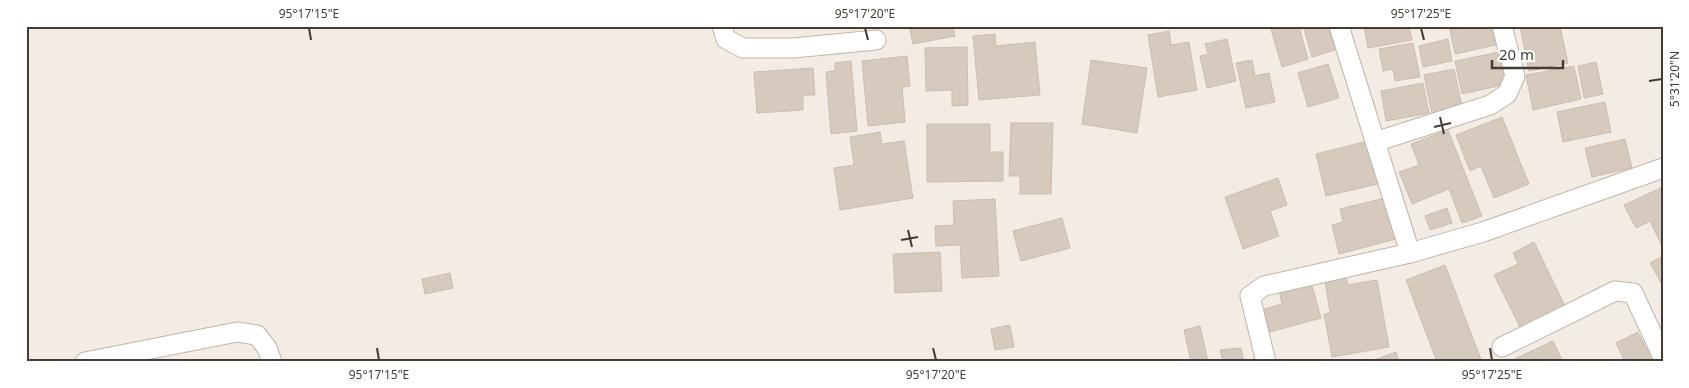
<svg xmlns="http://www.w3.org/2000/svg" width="1689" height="388" font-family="'Noto Sans',sans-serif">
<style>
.building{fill:#d6c9bd;stroke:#cdbdad}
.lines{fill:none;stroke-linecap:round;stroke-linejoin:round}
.minor-casing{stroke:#c0b5aa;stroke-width:21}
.minor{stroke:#fff;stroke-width:19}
.ticks{fill:none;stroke:#443c34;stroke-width:2}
.neatline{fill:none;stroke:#443c34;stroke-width:2}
.ticks-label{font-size:12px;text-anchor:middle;fill:#443c34}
</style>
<rect width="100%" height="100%" fill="#f2ece4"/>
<g class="building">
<polygon points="909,26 953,26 955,36 913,44"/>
<polygon points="1270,26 1299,26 1308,59 1282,67"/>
<polygon points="1303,26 1331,26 1338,49 1312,57"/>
<polygon points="1364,26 1409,26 1412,40 1368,48"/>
<polygon points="1469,26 1496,26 1500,44 1455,54 1450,30"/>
<polygon points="1520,26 1560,26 1568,63 1529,71"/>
<polygon points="1169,31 1171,45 1189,42 1197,90 1158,97 1148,35"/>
<polygon points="995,34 996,46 1035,42 1040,95 979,100 973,36"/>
<polygon points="1227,39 1236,81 1207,88 1200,56 1208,54 1205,44"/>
<polygon points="1448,39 1452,61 1423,67 1419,46"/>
<polygon points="1413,43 1420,77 1395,81 1393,69 1383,71 1379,49"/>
<polygon points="967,47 968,105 952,106 952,90 926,91 925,48"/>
<polygon points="1500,52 1507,84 1462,94 1455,61"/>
<polygon points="907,56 910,86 902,87 905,122 868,126 862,61"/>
<polygon points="1091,60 1147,68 1137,133 1082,124"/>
<polygon points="1252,60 1255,76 1269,73 1275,102 1246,108 1236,63"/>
<polygon points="851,61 857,131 831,134 826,72 835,71 835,63"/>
<polygon points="1596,62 1603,94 1584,98 1578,66"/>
<polygon points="1328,64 1339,98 1308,107 1298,73"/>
<polygon points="1574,66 1581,99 1533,110 1526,75"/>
<polygon points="813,68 815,95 803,95 803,110 757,113 754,72"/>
<polygon points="1454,69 1462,107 1432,114 1424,75"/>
<polygon points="1423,83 1429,113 1386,121 1381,91"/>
<polygon points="1605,102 1611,132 1563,142 1557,112"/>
<polygon points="1502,117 1529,184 1494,198 1481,166 1470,171 1456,135"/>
<polygon points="1011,123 1053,123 1051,194 1020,194 1020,176 1009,176"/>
<polygon points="927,124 990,124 990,152 1003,152 1003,181 927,182"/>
<polygon points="1448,130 1482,216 1462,223 1449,189 1412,204 1399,172 1419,165 1411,144"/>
<polygon points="880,132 882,144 904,141 913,198 840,210 834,168 854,165 850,137"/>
<polygon points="1625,139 1632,168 1592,177 1585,148"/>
<polygon points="1368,141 1378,184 1326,196 1316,154"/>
<polygon points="1278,178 1287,205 1270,211 1279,236 1243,249 1225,197"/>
<polygon points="1663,187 1663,248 1650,221 1636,228 1624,205"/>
<polygon points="1385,198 1396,239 1339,254 1332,225 1343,222 1340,209"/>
<polygon points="995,199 999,276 962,278 960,245 936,246 935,226 954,225 953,201"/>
<polygon points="1447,208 1452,223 1430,230 1425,216"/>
<polygon points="1062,218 1070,248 1021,261 1013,231"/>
<polygon points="1534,242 1566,308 1521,329 1494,275 1518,264 1513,253"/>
<polygon points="940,252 942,291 895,293 893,254"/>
<polygon points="1663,256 1663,286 1650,263"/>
<polygon points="1445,265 1482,362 1437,362 1406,280"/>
<polygon points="450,273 453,288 425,294 422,279"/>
<polygon points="1346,276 1348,285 1377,280 1389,347 1332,357 1324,314 1330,313 1325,280"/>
<polygon points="1311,282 1321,318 1270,332 1264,309 1282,304 1279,290"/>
<polygon points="1010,325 1014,347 995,350 991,329"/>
<polygon points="1200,326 1208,362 1191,362 1184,330"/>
<polygon points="1638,332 1653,362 1625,362 1616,343"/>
<polygon points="1553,341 1563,362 1508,362"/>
<polygon points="1241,348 1244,362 1223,362 1220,350"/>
<polygon points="1396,352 1399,362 1373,362 1372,361"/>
</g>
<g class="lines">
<g class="minor-casing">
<g id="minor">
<polyline points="722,26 726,39 743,48 793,48 876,40"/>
<polyline points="1339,26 1410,253"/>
<polyline points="1375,142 1490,105 1507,94 1515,76 1502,26"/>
<polyline points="1502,347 1615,291 1633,293 1663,357"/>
<polyline points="85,362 237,332 257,335 267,348 272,362"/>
<polyline points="1266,362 1250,296 1264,286 1410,253 1483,232 1663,168"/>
</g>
</g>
<use href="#minor" class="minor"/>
</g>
<path class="ticks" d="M309 28 311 40M865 28 868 40M1421 28 1424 40M1649 81 1662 79M1440 117 1444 134M1434 127 1451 123M908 230 912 247M901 240 918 237M377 348 379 360M933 348 936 360M1490 348 1492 360"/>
<rect width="1689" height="388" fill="none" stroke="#ffffff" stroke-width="55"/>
<path d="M1492 60v8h71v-8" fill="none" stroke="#443c34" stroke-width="2.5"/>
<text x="1499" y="60" font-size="15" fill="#443c34" stroke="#ffffff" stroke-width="4" paint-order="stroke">20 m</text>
<rect x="28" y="28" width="1634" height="332" class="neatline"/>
<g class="ticks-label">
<text x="309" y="18">95°17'15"E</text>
<text x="865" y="18">95°17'20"E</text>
<text x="1421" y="18">95°17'25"E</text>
<text transform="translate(1675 79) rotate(-90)" y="4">5°31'20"N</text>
<text x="379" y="379">95°17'15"E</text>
<text x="936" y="379">95°17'20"E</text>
<text x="1492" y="379">95°17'25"E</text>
</g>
</svg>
